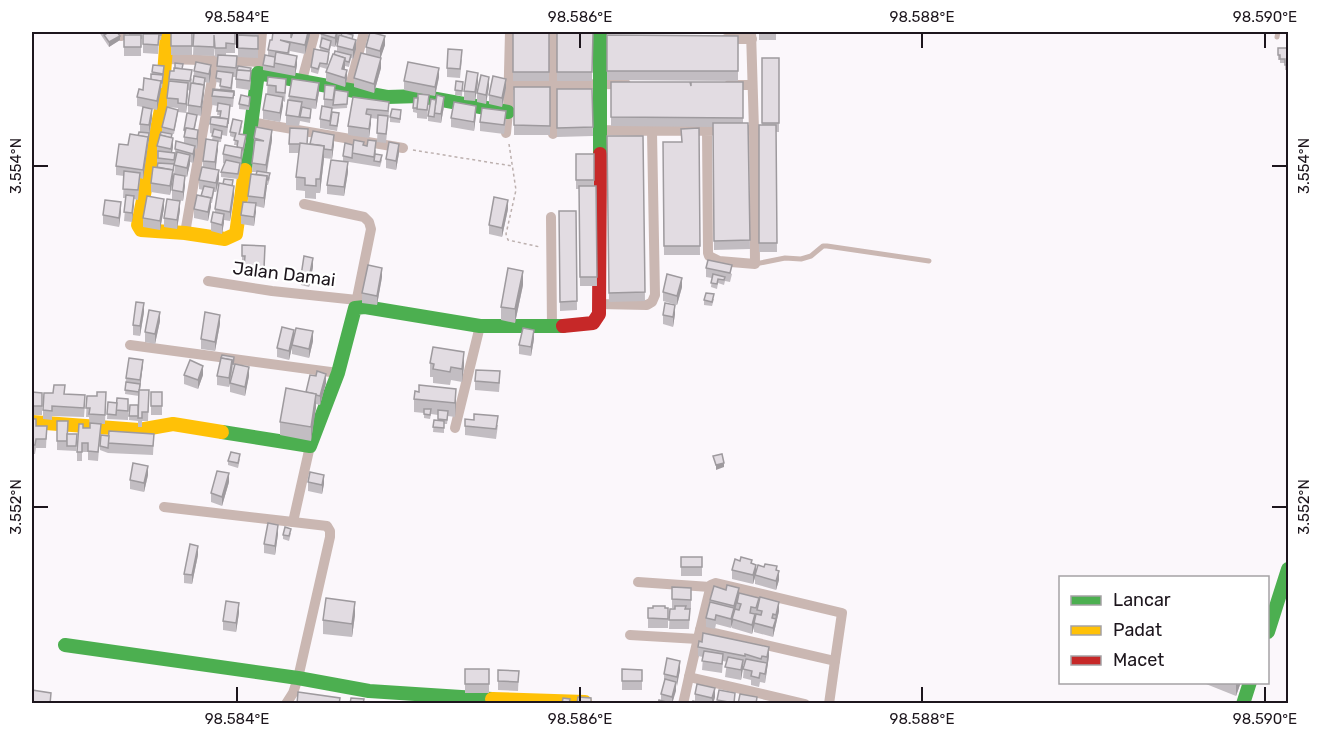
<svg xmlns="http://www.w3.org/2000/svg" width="1320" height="735" font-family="Rubik,sans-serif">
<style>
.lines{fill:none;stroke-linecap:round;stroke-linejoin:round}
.path{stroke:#bcb0ae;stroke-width:1.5;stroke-dasharray:3 3;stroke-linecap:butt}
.lane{stroke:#cab7b2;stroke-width:5}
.street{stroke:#cab7b2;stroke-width:10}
.fast{stroke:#4caf50;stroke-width:14}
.slow{stroke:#ffc107;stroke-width:14}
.jam{stroke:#c62828;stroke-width:14}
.wall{fill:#c2bdc2}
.shaded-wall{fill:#9e9a9e}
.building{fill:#e2dce2;stroke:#9e9a9e;stroke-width:1.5}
.ticks{fill:none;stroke:#1d161d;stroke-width:2}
.labels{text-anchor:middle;stroke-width:4.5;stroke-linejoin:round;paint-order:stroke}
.street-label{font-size:18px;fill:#1d161d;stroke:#fff}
.neatline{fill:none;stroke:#1d161d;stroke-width:2}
.ticks-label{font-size:15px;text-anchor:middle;fill:#1d161d}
</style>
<rect width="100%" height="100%" fill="#fbf7fb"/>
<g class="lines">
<g class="path">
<polyline points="509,144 516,190 506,234 508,240 540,247"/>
<polyline points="413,150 512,166"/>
</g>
<g class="lane">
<polyline points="1277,37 1278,32"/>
<polyline points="755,264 785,258 801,259 811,256 823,246 827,246 929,261"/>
</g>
<g class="street">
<polyline points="119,32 121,36"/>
<polyline points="751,32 754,130"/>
<polyline points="726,39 752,39"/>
<polyline points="168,59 260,62"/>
<polyline points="259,67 262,32"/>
<polyline points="302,80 315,32"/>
<polyline points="509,85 626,84"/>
<polyline points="729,85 752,85"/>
<polyline points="349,90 364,32"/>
<polyline points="251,122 403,148"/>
<path d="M599 130C651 132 702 130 754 130L755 264 719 261 709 256 708 253 707 130"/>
<polyline points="506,133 508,112 510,32"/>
<polyline points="553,134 554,32"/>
<polyline points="304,204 364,217 369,222 371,229 355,308"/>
<polyline points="551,217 552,327"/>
<polyline points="185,233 215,62"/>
<polyline points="208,281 272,291 357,300"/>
<polyline points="600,304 647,305 652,302 655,295 652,132"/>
<polyline points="130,345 338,373"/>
<polyline points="455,428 480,326"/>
<polyline points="164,507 293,522"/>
<polyline points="638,582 710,587"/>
<polyline points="700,630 711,585 716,583 842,613 835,661"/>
<polyline points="630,635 698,639"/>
<polyline points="689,677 700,630 706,631 835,661 829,704"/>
<polyline points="286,704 293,693 298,678 330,537 330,531 327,526 293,522 310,446"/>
<polyline points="683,704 689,677 805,704"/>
</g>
<g class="fast">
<polyline points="600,32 600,154"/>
<polyline points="245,170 258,73 387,97 420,96 508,112"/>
<polyline points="222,432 310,446 338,373 355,308 365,307 480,326 563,326"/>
<polyline points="1268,632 1288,569"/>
<polyline points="65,645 298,678 369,691 492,699"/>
<polyline points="1243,704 1250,682"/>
</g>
<g class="slow">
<polyline points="167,32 162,104 138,225 141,230 185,233 225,239 236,234 245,170"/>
<polyline points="32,422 139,430 173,424 222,432"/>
<polyline points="492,699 585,702"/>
</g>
<polyline class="jam" points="563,326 593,323 599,314 600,154"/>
</g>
<g class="wall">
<polygon points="99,32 117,32 120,40 109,47"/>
<polygon points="129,32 142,32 142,39 141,39 141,56 124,56 124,35 129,35"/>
<polygon points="162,32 161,40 159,40 158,54 143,53 143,44"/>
<polygon points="170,32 193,32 193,33 192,33 192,55 171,55 171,33"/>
<polygon points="194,32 235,32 235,53 226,53 226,55 237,66 236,77 233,77 232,91 234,96 233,107 230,107 227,136 222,135 221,142 218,142 216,169 219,179 216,192 214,192 212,203 211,203 208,221 194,218 194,209 201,196 203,190 199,189 199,180 203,166 203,161 212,140 213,134 210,133 210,124 220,117 220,115 217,115 218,106 212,105 212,96 220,89 221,83 216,82 218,57 215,57 214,44 214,56 193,55"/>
<polygon points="238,32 258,32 258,58 238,57"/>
<polygon points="273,32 292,32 292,35 310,32 305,54 290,51 289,55 297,65 295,76 263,70 263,65 268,55 268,50 272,40"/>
<polygon points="338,32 338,39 335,47 331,46 329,52 329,57 327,69 320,67 318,74 311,72 311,67 320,50 321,34"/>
<polygon points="369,32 374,32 385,45 380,58 381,68 374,93 354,87 354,78 366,54 366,47 369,34"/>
<rect x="513" y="32" width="36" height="49"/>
<polygon points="557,32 593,32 592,81 557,81"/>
<polygon points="612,32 743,32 743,34 612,33"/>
<rect x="759" y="32" width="17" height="8"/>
<polygon points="607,35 738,36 738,81 607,80"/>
<polygon points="353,39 356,49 353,59 351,58 349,67 345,66 345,69 347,79 345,87 326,81 326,72 337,51 337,46"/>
<polygon points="1278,48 1288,48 1288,70 1285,70 1285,63 1280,63 1280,60 1278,60"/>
<polygon points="762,58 779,58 779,132 776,132 777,252 759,252 759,125 762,125"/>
<polygon points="462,59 460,78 447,77 447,68"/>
<polygon points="153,65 164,71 162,88 161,88 157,110 152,109 152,118 143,179 140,178 138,200 134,199 132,222 124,221 126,198 123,198 124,176 116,175 116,166 138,136 140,132 140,124 143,107 137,106 137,97 151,80"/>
<polygon points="183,69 192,79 190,91 188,90 186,113 178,112 174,134 162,132 162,127 178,110 178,108 167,107 167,98 170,71 174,71"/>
<polygon points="194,71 211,74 209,83 205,82 201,116 197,115 195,129 198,139 197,149 195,148 195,155 193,163 190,162 187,177 185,176 185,185 183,201 172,199 172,190 176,158 175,158 173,176 170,195 151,192 151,183 157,167 157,146 172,138 173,147 172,152 175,153 175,149 184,143 184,130 188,113 188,105 193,83"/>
<polygon points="251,71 251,80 250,90 236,88 236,79"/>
<polygon points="268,77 286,88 285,102 283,101 280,122 263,119 263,110 267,94"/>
<polygon points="439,77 435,96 429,95 427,119 417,118 417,113 413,112 413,108 418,98 428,95 404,90 404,81"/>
<polygon points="456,81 463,82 462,96 455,95"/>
<polygon points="478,82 475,101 464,100 464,91"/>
<polygon points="611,82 691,86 743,82 743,123 748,123 750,249 714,250 713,127 611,126"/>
<polygon points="489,86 486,104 477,102 477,93"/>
<rect x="514" y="87" width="36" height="48"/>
<polygon points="506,88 502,107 489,104 489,95"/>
<polygon points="557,89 592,89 593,136 557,137"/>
<polygon points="335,90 348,92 347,108 332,109 332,112 339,118 337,131 320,128 320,119 324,107 324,99"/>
<polygon points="319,92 316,109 302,107 311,113 310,123 300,121 299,126 286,125 286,115 289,96"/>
<polygon points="353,97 389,111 386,143 377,142 378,119 371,118 369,138 348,135 348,126"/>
<polygon points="250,101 249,110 239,109 239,104"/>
<polygon points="444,106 441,123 428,121 428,116"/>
<polygon points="401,115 400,123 390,122 390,117"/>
<polygon points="476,115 474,131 451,127 451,118"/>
<polygon points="506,120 504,134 480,131 480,122"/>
<polygon points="242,126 240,134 246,140 238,179 221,177 221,172 225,164 223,163 223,154 237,147 237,145 234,145 235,138 230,136 230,132"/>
<polygon points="699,128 700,255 664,255 663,142 682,142"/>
<polygon points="607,136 643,136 645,301 609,302"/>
<polygon points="254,138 272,140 267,173 270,178 268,185 267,185 264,208 256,206 254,226 241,224 241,215 248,202 248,196 256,175 257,172 252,172"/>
<polygon points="289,144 334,144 332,159 324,158 320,193 316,193 316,199 305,198 305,191 296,190 296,177 299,153 289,153"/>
<polygon points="364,145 376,150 376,154 382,160 380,167 343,161 343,156"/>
<polygon points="399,153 396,170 386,168 386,159"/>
<polygon points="576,154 594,154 594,186 596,186 597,286 580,286 579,189 576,189"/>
<polygon points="348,172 344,196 327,194 327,185"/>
<polygon points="233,186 234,195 230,221 224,220 222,234 211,231 211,222 215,212 215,209"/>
<polygon points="164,208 160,230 143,227 143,218"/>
<polygon points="508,209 502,237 489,234 489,225"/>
<polygon points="180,210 177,229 164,227 164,218"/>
<polygon points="121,211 119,227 103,224 103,215"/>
<polygon points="559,211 576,211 577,310 560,311"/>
<polygon points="242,245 265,255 264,277 244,276 245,265 242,265"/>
<polygon points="708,260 732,274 730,282 725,281 724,285 718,283 717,289 711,287 712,278 706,277 706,268"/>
<polygon points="313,267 309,287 301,285 301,276"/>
<polygon points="382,277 377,305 362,303 362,293"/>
<polygon points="523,285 515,323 501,320 501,307"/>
<polygon points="682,287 677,305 663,301 663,292"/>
<polygon points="714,299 712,306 704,305 704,300"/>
<polygon points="144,312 140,336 133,335 133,325"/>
<polygon points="675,314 673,327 663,324 663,315"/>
<polygon points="160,321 155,344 145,342 145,332"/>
<polygon points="220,324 215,351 201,349 201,339"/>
<polygon points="294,337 313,341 309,358 292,354 292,346 289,360 277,357 277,348"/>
<polygon points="534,339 531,356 519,354 519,345"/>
<polygon points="234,362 229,387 217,385 217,376"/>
<polygon points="430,363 464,366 462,382 451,380 450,385 433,383 433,377 430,377"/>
<polygon points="143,364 140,390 149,390 148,421 142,421 142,427 138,427 138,421 129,420 130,405 138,405 139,396 125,394 126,378"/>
<polygon points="184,375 203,375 198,389 184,384"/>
<polygon points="249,376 245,396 230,392 230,383"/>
<polygon points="500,380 499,392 475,390 475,381"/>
<polygon points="326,383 320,405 316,404 311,441 280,435 280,422 306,392"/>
<polygon points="32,392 42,393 42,415 32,415"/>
<polygon points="106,392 105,424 97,424 101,435 154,434 153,455 108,453 100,450 100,437 98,461 88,460 88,452 82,452 82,461 77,461 77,452 83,428 90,428 89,417 86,417 87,396 97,396"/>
<rect x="151" y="392" width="11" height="23"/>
<polygon points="65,394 85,404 84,417 52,416 52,420 43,419 43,410"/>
<polygon points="128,399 128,420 107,419 108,402 117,403"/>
<polygon points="414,399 456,402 455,417 448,416 447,424 444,424 444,433 433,432 434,420 438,420 438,415 431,414 430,419 424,418 424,413 414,412"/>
<polygon points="32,419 36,426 47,426 46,448 36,448 35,454 32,454"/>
<polygon points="498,425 496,439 465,435 465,426"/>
<polygon points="67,434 77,434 76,451 57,450 57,441"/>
<polygon points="240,459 238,468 228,465 228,461"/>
<polygon points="148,475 144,492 130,489 130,480"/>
<polygon points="229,482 222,506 211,502 211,493"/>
<polygon points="308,482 324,484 322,494 308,491"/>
<polygon points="291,533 289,541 283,539 283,535"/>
<polygon points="278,534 275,555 264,553 264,544"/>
<polygon points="198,555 192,584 184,583 184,574"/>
<rect x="681" y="557" width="21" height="19"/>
<polygon points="740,561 752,564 756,574 753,584 732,579 732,570"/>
<polygon points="777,570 779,580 776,590 755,584 755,575"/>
<polygon points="672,587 691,588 691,609 685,609 690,609 689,629 669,629 670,609 675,609 672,608"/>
<polygon points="739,593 759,603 779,611 773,637 754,632 754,626 752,634 732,628 732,622 731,628 716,624 715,629 706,627 706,618 710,600"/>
<rect x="648" y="608" width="20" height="20"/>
<polygon points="239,613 236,632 223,630 223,621"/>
<polygon points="355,615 352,637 323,634 323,620"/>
<polygon points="698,647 769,656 765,683 760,682 759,687 751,685 751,680 743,678 744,665 743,665 741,680 725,677 727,662 723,661 722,673 702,670 703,657 698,656"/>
<rect x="465" y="669" width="24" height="24"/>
<polygon points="622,669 642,670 642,690 622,690"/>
<polygon points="498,670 519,671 518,691 498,690"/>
<polygon points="680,670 672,704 658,704 661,701 661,694 664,682 664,674"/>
<polygon points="1201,682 1241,682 1236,696"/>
<polygon points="719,690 735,704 717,704"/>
<polygon points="695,694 715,697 713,704 692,704 695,701"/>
</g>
<g class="shaded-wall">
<polygon points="308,32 310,32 310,35 305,54 305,45"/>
<polygon points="337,32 338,39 335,47 335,38"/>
<polygon points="120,36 120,40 109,47 109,42"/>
<polygon points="385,36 385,45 380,60 380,51"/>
<polygon points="356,40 356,49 353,59 353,50"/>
<polygon points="297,56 297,65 295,76 295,67"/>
<polygon points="345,58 345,67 342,78 342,69"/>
<polygon points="381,58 381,68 374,93 374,84"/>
<polygon points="211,65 211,74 209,83 209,74"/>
<polygon points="439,68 439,77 435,96 435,87"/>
<polygon points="347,70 347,79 345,87 345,78"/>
<polygon points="478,73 478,82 475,101 475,92"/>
<polygon points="489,77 489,86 486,104 486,95"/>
<polygon points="205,78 204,94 201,116 201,107"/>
<polygon points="506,79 506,88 502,107 502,98"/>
<polygon points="161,81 161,90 157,110 157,101"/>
<polygon points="188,83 188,92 186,113 186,104"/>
<polygon points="319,83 319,92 316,109 316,100"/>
<polygon points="283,97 283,106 280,122 280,113"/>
<polygon points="444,97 444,106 441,123 441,114"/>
<polygon points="476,106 476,115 474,131 474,122"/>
<polygon points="152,109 152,118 149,134 149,125"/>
<polygon points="371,115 371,124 369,138 369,129"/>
<polygon points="198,130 198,139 197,149 197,139"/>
<polygon points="272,130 272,140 266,174 266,165"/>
<polygon points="149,133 149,138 143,179 143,170"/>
<polygon points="334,135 334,144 332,159 332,150"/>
<polygon points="173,138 173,147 171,158 171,149"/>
<polygon points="218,141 218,150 215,172 215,162"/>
<polygon points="399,144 399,153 396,170 396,161"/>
<polygon points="195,146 195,155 193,163 193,154"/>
<polygon points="324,146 324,159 320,193 320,179"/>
<polygon points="242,148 242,158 241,167 241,158"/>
<polygon points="190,155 190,164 187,177 187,168"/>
<polygon points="348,162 348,172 344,196 344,187"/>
<polygon points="173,170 173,179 170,195 170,186"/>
<polygon points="219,170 219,179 216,192 216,183"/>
<polygon points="185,176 185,185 183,201 183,192"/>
<polygon points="267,176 267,186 264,208 264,198"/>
<polygon points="234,186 234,195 230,221 230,212"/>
<polygon points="134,196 134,205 132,222 132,213"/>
<polygon points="211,198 211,207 208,221 208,212"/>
<polygon points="164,199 164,208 160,230 160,221"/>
<polygon points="508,200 508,209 502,237 502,228"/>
<polygon points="180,201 180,210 177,229 177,220"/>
<polygon points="121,202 121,211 119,227 119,218"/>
<polygon points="256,203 256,212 254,226 254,217"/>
<polygon points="224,214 224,223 222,234 222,225"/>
<polygon points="313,258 313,267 309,287 309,278"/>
<polygon points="382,268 382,277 377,305 377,296"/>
<polygon points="523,271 523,285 515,323 515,309"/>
<polygon points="682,278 682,287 677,305 677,296"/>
<polygon points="144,303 144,312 140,336 140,326"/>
<polygon points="675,305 675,314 673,327 673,317"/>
<polygon points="160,312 160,321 155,344 155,334"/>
<polygon points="220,315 220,324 215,351 215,342"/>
<polygon points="294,330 294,339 289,360 289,351"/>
<polygon points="534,330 534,339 531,356 531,347"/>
<polygon points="313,331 313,341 309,358 309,349"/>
<polygon points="464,352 464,366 462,382 462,369"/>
<polygon points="143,359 143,364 139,396 140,380"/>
<polygon points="232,360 232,369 229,387 229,378"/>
<polygon points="203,366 203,375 198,389 198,380"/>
<polygon points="249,367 249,376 245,396 245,387"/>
<polygon points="326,374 326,383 320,405 320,396"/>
<polygon points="456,389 456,402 455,417 455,403"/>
<polygon points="316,394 316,408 311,441 311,427"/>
<polygon points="724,463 724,467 716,470 716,465"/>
<polygon points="148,466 148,475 144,492 144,483"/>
<polygon points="229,473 229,482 222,506 222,497"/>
<polygon points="324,475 324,484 322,494 322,485"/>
<polygon points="278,525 278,534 275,555 275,546"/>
<polygon points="198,546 198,555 192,584 192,575"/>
<polygon points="756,565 756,574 753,584 753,575"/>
<polygon points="779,571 779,580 776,590 776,581"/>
<polygon points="739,588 739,597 737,603 734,615 734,606"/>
<polygon points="355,602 355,615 352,637 352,624"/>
<polygon points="779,602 779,611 773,637 773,628"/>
<polygon points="239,603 239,613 236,632 236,623"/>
<polygon points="734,608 734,618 731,628 731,619"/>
<polygon points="755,614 755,623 752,634 752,625"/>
<polygon points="769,647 769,656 765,683 767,657"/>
<polygon points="743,660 743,669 741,680 741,670"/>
<polygon points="680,661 680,670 677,686 677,677"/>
<polygon points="676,682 676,691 672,704 672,697"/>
<polygon points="1241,682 1236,696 1236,683"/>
<polygon points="715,688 715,697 713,704 712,704 712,698"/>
</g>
<g class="building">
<polygon points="109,32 117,32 120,36 109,42 104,35"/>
<polygon points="144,32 161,32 161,35 144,34"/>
<rect x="171" y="32" width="21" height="14"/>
<polygon points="194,32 235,32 235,44 226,43 226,48 215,48 214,35 214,47 193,46"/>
<polygon points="273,32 291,32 291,38 293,32 308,32 305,45 280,40 290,43 288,53 268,50 270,40 272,40"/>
<polygon points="321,32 337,32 335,38 321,34"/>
<polygon points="342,32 353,35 352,39 341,36"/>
<polygon points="370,32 385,36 380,51 366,47"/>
<rect x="513" y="32" width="36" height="40"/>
<polygon points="557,32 593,32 592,72 557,72"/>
<polygon points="143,34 159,34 158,45 143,44"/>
<rect x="124" y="35" width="17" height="12"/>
<polygon points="238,35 258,36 258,49 238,48"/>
<polygon points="339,35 356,40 353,50 337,46"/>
<polygon points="607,35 738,36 738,71 607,71"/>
<polygon points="322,38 331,41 329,50 320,47"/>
<polygon points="1278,48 1288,48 1288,65 1285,65 1285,59 1280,59 1280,55 1278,55"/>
<polygon points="314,49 329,52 327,64 320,63 318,69 311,67"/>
<polygon points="448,49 462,50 460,69 447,68"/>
<polygon points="335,51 351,55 349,62 345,61 345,58 334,55"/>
<polygon points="276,52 297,56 295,67 274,63"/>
<polygon points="361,53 381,58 374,84 354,78"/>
<polygon points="333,54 345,58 342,69 347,70 345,78 326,72"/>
<polygon points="218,55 237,56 236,68 217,66"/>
<polygon points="265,55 275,57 274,67 263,65"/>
<rect x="762" y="58" width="17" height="65"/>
<polygon points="196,62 211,65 209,74 194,71"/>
<polygon points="408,62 439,68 435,87 404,81"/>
<polygon points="175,63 183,64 182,69 175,68"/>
<polygon points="153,65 164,66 163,74 152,72"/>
<polygon points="238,66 251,68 250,71 237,70"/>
<polygon points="174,68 192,70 190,81 169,79 170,71 174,71"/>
<polygon points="237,70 251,71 250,81 236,79"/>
<polygon points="217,71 233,73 231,88 220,86 221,79 216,78"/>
<polygon points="467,71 478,73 475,92 464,91"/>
<polygon points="151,74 163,75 162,83 161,83 161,81 151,80"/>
<polygon points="481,75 489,77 486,95 477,93"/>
<polygon points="194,76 205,78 204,85 193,83"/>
<polygon points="493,76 506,79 502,98 489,95"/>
<polygon points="268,77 286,79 285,93 276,92 276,86 267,85"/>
<polygon points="144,78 161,81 157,101 137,97 139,89 143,90"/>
<polygon points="292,79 319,83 316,100 289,96"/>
<polygon points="169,81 188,83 186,104 178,103 178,99 167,98"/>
<polygon points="456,81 463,82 462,91 455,90"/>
<polygon points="611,82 690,82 691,86 691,82 743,82 743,118 611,117"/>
<polygon points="191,83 204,85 201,107 188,105"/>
<polygon points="325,85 335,86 333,100 324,99"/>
<polygon points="514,87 550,87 550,126 514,125"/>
<polygon points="213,89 234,91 234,96 234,92 213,90"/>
<polygon points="557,89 592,89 593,127 557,128"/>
<polygon points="213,90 234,92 233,98 212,96"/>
<polygon points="335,90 348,92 347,104 333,105"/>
<polygon points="266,94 283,97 280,113 263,110"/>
<polygon points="418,94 429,95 427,110 417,109"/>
<polygon points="241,95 250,97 249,106 239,104"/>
<polygon points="437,95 444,97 441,114 434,113"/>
<polygon points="353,97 389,102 388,111 367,109 366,114 371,115 369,129 348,126"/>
<polygon points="414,98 418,98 417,108 413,108"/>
<polygon points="431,99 436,100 434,117 428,116"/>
<polygon points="288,100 302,102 299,117 286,115"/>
<polygon points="454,102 476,106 474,122 451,118"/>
<polygon points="218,103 230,105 228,124 228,119 212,117 220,117 221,111 217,111"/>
<polygon points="322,106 332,108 330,121 320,119"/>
<polygon points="143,107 152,109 149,125 140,124"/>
<polygon points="167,107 178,110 174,130 162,127"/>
<polygon points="302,107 311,109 310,118 300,117"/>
<polygon points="482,108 506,111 504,125 480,122"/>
<polygon points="392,109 401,110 400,119 390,117"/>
<polygon points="332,112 339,113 337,126 330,125"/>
<polygon points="187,113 197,115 194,129 186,128 185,130 184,130"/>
<polygon points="378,115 388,116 386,134 377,133"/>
<polygon points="211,117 228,119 227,127 210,124"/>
<polygon points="233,119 242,121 239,134 246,135 243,150 242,148 237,147 238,141 234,140 236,133 230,132"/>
<polygon points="713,123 748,123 750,240 714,241"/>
<polygon points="759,125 776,125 777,243 759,243"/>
<polygon points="256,127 272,130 266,165 252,163 255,140 264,141 254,138"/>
<polygon points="186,128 198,130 197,139 184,137"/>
<polygon points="290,128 308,129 307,144 289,144"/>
<polygon points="699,128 700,246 664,246 663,142 682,142 681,129"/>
<polygon points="214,129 222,131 221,138 212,136"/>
<polygon points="313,131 334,135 332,150 324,149 324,146 310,144"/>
<polygon points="139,132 149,133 148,141 148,137 138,136"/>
<polygon points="161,132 172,134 171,138 160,135"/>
<polygon points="130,134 148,137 143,170 116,166 119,144 128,145"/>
<polygon points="160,135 173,138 171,149 157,146"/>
<polygon points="607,136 643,136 645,292 609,293"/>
<polygon points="206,139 218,141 215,162 203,161"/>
<polygon points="354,140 364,142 363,145 367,146 368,140 376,141 374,157 352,153"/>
<polygon points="176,141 195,146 193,154 175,149"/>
<polygon points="389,142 399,144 396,161 386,159"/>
<polygon points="300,143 324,146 320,179 316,179 316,186 305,185 305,178 296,177"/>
<polygon points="345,143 353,145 352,158 343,156"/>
<polygon points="225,145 242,148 241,158 223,154"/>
<polygon points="158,151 175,153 174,160 158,158"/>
<polygon points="177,152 190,155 187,168 174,165"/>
<polygon points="375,154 382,155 380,162 374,161"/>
<rect x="576" y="154" width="18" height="26"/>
<polygon points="226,160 240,163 238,174 221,172"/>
<polygon points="331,160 348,162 344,187 327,185"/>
<polygon points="158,163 174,164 173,171 173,170 157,167"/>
<polygon points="153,167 173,170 170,186 151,183"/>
<polygon points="202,167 219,170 216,183 199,180"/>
<polygon points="124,171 140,173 138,190 123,189"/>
<polygon points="257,171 270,173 268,180 267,180 267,176 256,175"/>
<polygon points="174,174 185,176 183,192 172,190"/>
<polygon points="251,174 267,176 264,198 248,196"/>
<polygon points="224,179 233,180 232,186 223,184"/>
<polygon points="219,183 234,186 230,212 215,209"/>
<polygon points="204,186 214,188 212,198 201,196"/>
<polygon points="579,186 596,186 597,277 580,277"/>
<polygon points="126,195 134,196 132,213 124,212"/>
<polygon points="197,195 211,198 208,212 194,209"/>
<polygon points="147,196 164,199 160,221 143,218"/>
<polygon points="494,197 508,200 502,228 489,225"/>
<polygon points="167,199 180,201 177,220 164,218"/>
<polygon points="105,200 121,202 119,218 103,215"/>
<polygon points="243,202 256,203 254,217 241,215"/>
<polygon points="559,211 576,211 577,301 560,302"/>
<polygon points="213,212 224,214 222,225 211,222"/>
<polygon points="242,245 265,246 264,268 244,267 245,256 242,256"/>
<polygon points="304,256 313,258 309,278 301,276"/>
<polygon points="708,260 732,265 730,273 706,268"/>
<polygon points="368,265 382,268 377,296 362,293"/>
<polygon points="508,268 523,271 515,309 501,307"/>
<polygon points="667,274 682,278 677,296 663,292"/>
<polygon points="713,274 725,277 724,280 718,279 717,284 711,283"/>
<polygon points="706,293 714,294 712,302 704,300"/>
<polygon points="136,302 144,303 140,326 133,325"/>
<polygon points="665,303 675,305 673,317 663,315"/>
<polygon points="149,310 160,312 155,334 145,332"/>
<polygon points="205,312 220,315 215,342 201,339"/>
<polygon points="282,327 294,330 289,351 277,348"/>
<polygon points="296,328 313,331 309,349 292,345"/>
<polygon points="523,328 534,330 531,347 519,345"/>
<polygon points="433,347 464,352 462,369 451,367 450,372 433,369 434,364 430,363"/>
<polygon points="222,355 234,357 233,365 232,360 221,358"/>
<polygon points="129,358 143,360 140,380 126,378"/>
<polygon points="221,358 232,360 229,378 217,376"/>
<polygon points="190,360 203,366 198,380 184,375"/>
<polygon points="235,364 249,367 245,387 230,383"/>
<polygon points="476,370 500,371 499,383 475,381"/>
<polygon points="317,371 326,374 320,396 316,395 316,394 306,392 310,375 316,376"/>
<polygon points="126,382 140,384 139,392 125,390"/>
<polygon points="54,385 65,385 64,394 85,395 84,408 52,406 52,411 43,410 44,393 53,393"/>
<polygon points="419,385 456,389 455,403 414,399 415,391 419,392"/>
<polygon points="286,388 316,394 311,427 280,422"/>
<polygon points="139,390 149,390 148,412 142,412 142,418 138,418"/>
<polygon points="32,392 42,393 42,406 32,406"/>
<polygon points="97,392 106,392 105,415 89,414 90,408 86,408 87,396 97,396"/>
<rect x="151" y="392" width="11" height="14"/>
<polygon points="117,398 128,399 128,411 116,410"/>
<polygon points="108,402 117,403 116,415 107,414"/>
<polygon points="130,405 138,405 138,416 129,416"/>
<polygon points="424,409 431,409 430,415 424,414"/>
<polygon points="438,410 448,411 447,420 438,419"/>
<polygon points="474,414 498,416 496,429 465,426 465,419 474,420"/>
<polygon points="32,419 36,419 36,426 47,426 46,439 36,439 35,445 32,445"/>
<polygon points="434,420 444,421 444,428 433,427"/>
<polygon points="57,421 68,421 67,441 57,441"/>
<polygon points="90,423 101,424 98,452 88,451 88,443 82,443 82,452 77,452 79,424 83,424 83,428 90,428"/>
<polygon points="109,431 154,434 153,446 108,443"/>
<polygon points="67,434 77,434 76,446 67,446"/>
<polygon points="101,435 109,436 108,448 100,446"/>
<polygon points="231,452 240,454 238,463 228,461"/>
<polygon points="722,454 724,463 716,465 713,456"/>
<polygon points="133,463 148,466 144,483 130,480"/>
<polygon points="217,471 229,473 222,497 211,493"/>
<polygon points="310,472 324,475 322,485 308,482"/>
<polygon points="268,523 278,525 275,546 264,544"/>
<polygon points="285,527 291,529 289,536 283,535"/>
<polygon points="190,544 198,546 192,575 184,574"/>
<rect x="681" y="557" width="21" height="10"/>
<polygon points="741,557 752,560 751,563 756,565 753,575 732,570 735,559 740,561"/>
<polygon points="765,564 777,566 776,570 779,571 776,581 755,575 758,565 764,567"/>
<polygon points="727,585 739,588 734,606 710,600 714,586 726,590"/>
<polygon points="672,587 691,588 691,600 672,599"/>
<polygon points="739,593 759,598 756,608 751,607 750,613 755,614 752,625 732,619 735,609 739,610 741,604 737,603"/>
<polygon points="760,597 779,602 776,615 773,614 772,618 776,619 773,628 754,623 756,614 761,615 762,611 757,610"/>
<polygon points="326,598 355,602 352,624 323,620"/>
<polygon points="226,601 239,603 236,623 223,621"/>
<polygon points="710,602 734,608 731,619 716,615 715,620 706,618"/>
<polygon points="653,606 665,606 665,608 668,608 668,619 648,618 648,608 653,608"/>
<polygon points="675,606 686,606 685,609 690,609 689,620 669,620 670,609 675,609"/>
<polygon points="703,633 769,647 767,657 762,656 761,659 745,654 745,656 698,647 699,641 702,642"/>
<polygon points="704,651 723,654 722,664 702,661"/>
<polygon points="728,657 743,660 741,670 725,667"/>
<polygon points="667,658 680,661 677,677 664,674"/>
<polygon points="746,659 767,663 765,674 760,673 759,678 751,676 752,671 743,669"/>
<rect x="465" y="669" width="24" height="15"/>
<polygon points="622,669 642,670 642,681 622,681"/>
<polygon points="498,670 519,671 518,682 498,681"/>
<polygon points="665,679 676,682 672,697 661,694"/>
<polygon points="697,684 715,688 712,698 695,694"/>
<polygon points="32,690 51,693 50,704 32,704"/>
<polygon points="719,690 735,693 734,703 717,700"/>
<polygon points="298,692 340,698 339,704 297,704"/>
<polygon points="740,694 757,697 756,704 738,704"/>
<polygon points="578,697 591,698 591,704 577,704"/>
<polygon points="351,698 364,699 363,704 350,704"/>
<polygon points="563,698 570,699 569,704 562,704"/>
<polygon points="659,700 670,703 670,704 658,704"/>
<polygon points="693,701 703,704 692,704"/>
</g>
<path class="ticks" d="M237 33V48M580 33V48M922 33V48M1265 33V48M33 166H48M1272 166H1287M33 507H48M1272 507H1287M237 687V702M580 687V702M922 687V702M1265 687V702"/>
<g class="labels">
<g class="street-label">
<text transform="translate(284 274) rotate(7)" y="6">Jalan Damai</text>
</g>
</g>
<rect width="1320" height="735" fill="none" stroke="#ffffff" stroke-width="66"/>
<rect x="1059" y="576" width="210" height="108" fill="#ffffff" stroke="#a5a2a5" stroke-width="1.5"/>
<rect x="1071" y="596" width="30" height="9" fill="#4caf50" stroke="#a5a2a5" stroke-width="1.5"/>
<text x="1113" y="606" font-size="18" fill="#1d161d">Lancar</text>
<rect x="1071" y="626" width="30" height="9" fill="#ffc107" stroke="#a5a2a5" stroke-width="1.5"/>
<text x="1113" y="636" font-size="18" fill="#1d161d">Padat</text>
<rect x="1071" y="656" width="30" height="9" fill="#c62828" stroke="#a5a2a5" stroke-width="1.5"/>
<text x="1113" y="666" font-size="18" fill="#1d161d">Macet</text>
<rect x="33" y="33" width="1254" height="669" class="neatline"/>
<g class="ticks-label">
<text x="237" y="22">98.584°E</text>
<text x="580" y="22">98.586°E</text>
<text x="922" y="22">98.588°E</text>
<text x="1265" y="22">98.590°E</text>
<text transform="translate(16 166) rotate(-90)" y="5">3.554°N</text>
<text transform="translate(1304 166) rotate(-90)" y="5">3.554°N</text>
<text transform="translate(16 507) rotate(-90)" y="5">3.552°N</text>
<text transform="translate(1304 507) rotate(-90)" y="5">3.552°N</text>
<text x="237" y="724">98.584°E</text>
<text x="580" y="724">98.586°E</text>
<text x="922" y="724">98.588°E</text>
<text x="1265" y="724">98.590°E</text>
</g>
</svg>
